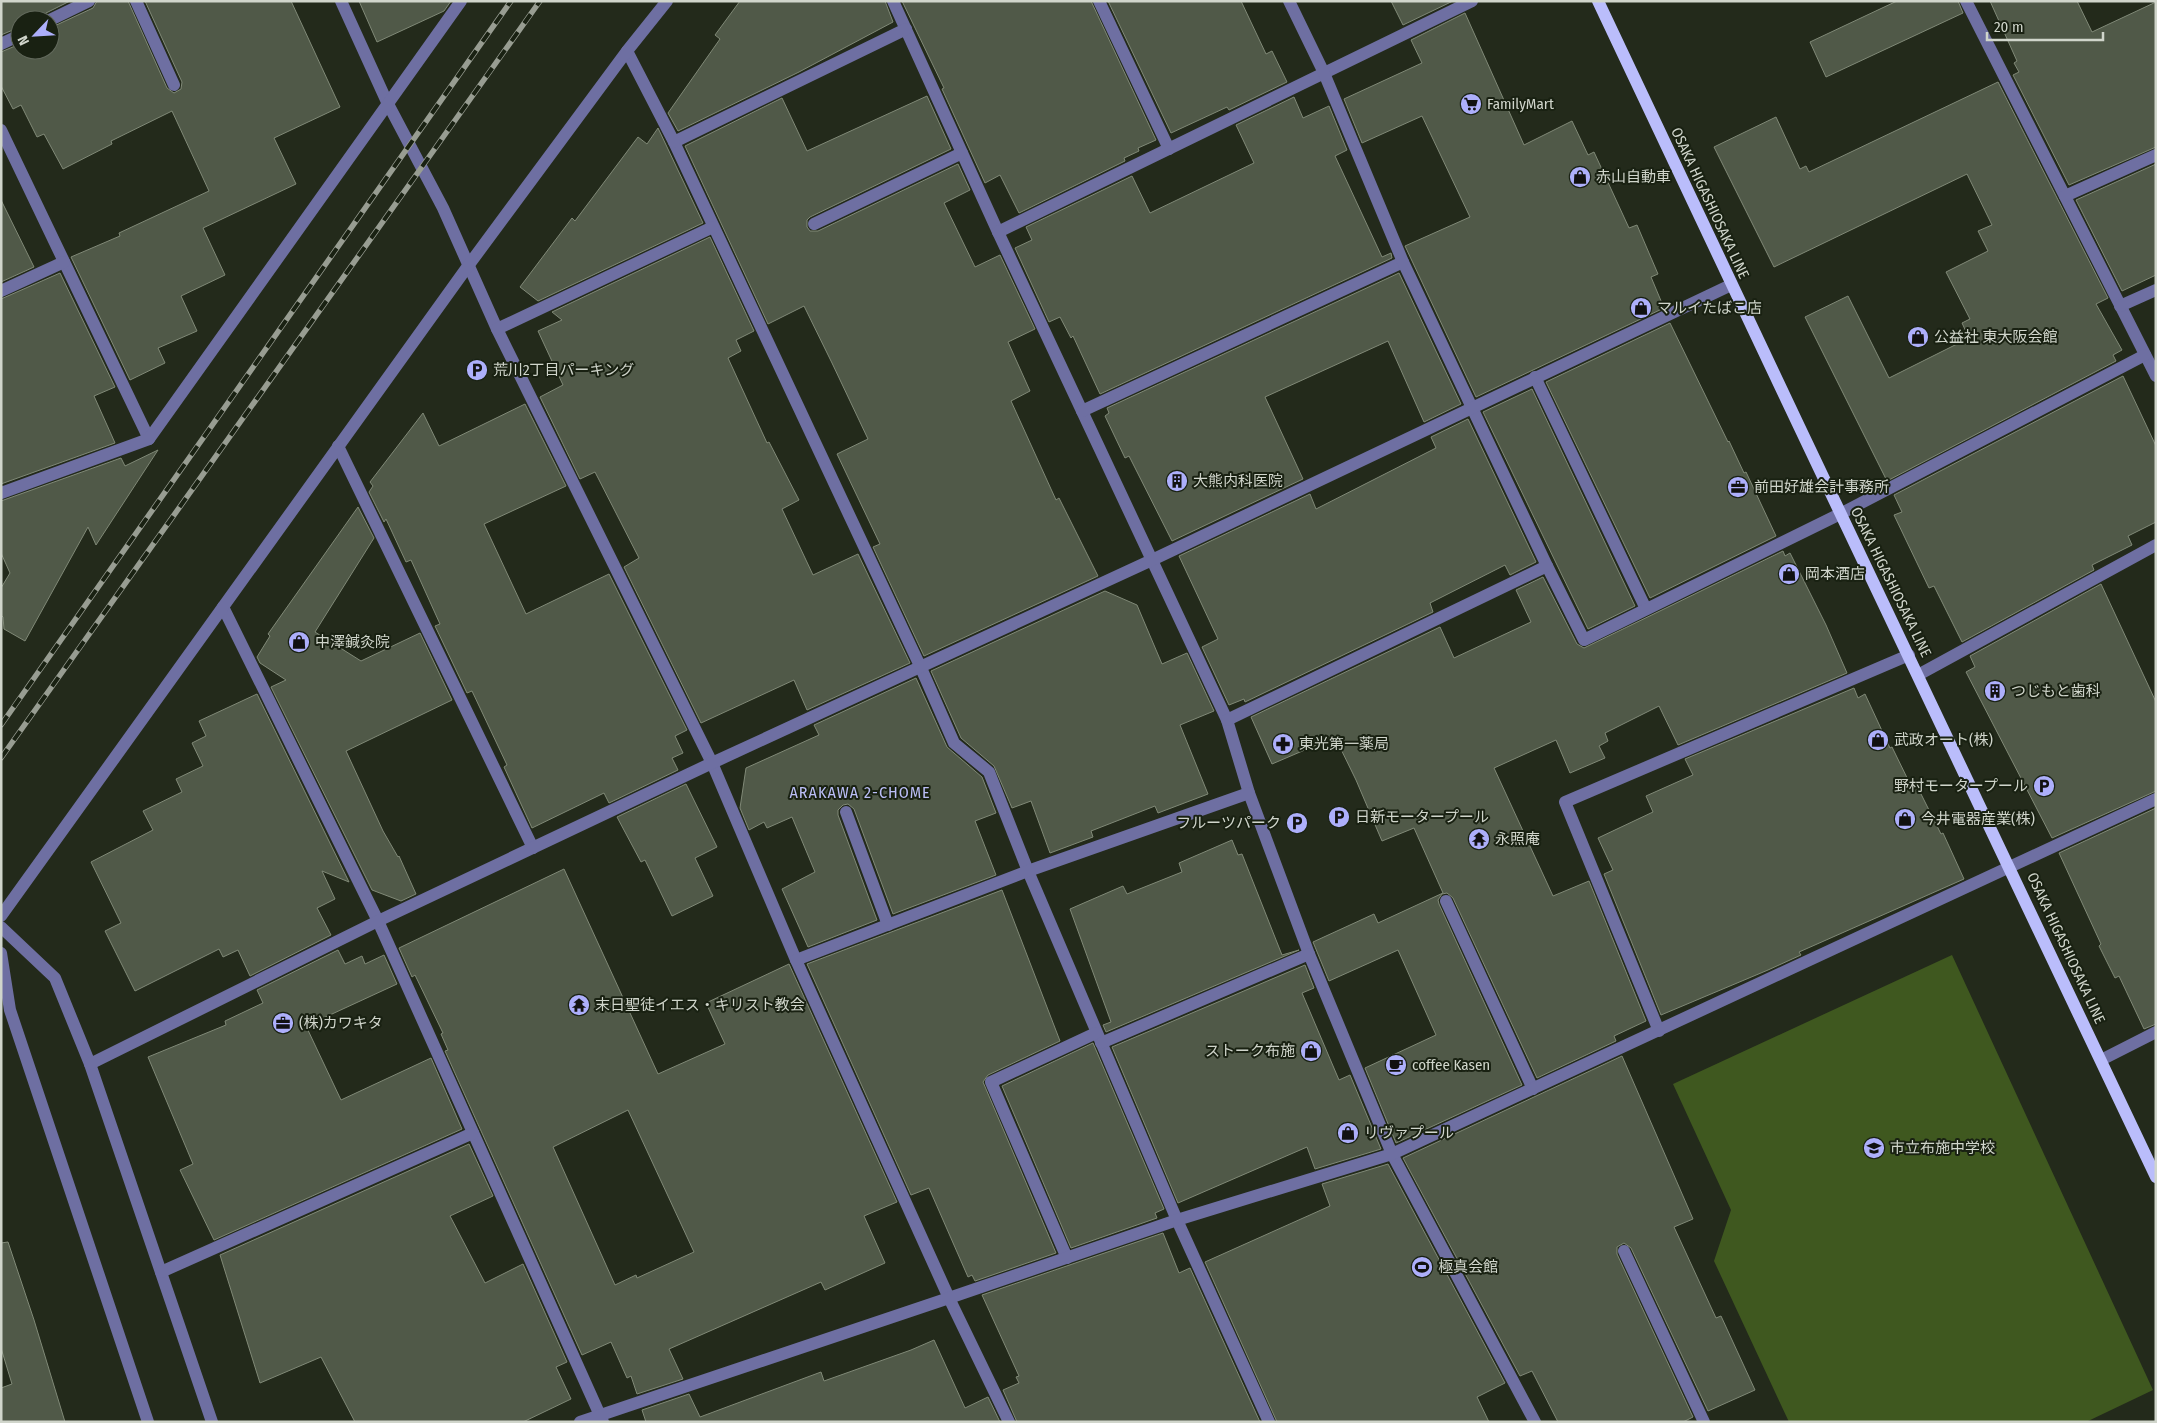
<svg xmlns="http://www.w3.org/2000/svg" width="2157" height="1423" font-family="'Fira Sans Condensed','Noto Sans JP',sans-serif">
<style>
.green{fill:#3f581f}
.building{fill:#505948;stroke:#808977;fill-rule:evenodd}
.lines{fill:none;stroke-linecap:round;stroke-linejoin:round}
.minor{stroke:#6e6fa2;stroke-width:12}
.major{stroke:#babdfb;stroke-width:12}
.rail-casing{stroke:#989d92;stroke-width:5.5}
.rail{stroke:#192112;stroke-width:4;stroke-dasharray:11;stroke-linecap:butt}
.labels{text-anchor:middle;stroke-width:4;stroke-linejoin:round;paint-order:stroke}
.poi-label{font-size:15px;fill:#d0d5cb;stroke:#192112;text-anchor:start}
.street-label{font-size:15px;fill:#d0d5cb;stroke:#192112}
.neighbourhood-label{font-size:16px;letter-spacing:1px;fill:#bbbef7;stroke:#192112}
</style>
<rect width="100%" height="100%" fill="#232a1b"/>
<polygon class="green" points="1952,955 2153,1390 2086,1422 1789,1422 1714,1261 1731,1210 1673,1084"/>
<g class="building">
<polygon points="1,1 70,1 46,13 42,20 20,20 20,27 1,35"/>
<polygon points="97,1 128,1 167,88 174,93 181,89 182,82 145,1 291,1 340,107 274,138 296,184 203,228 225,275 181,296 197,331 158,348 165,363 130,380 71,257 120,236 119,233 209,191 172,111 111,141 112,144 63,169 44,134 37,137 21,105 13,109 1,86 1,52 20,44 20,50 50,50 50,28 93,8"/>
<polygon points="359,1 451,1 444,11 377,42"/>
<polygon points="740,1 885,1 893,22 799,72 678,131 668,113 720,39 715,35"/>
<polygon points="902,1 1091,1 1156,140 1138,148 1139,151 1124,158 1125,161 1019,213 1000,175 985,183 942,89 944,88"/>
<polygon points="1108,1 1241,1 1266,54 1272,51 1287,82 1229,110 1227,107 1171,133"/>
<polygon points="1391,1 1453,1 1403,25"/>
<polygon points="1897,1 1958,1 1963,13 1826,77 1810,42"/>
<polygon points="1990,1 2077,1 2092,32 2156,2 2156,147 2069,185 2013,75 2019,72 2014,63 2017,61"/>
<polygon points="1465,13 1524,145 1572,121 1588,155 1594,152 1629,228 1637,225 1658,274 1651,277 1664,308 1476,397 1405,246 1470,217 1422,116 1362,143 1344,99 1422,63 1411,40"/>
<polygon points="1998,82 2108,298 2096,304 2122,350 2113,355 2116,361 1887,481 1805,317 1848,296 1889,378 1969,338 1962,323 1970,319 1946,272 1988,251 1978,231 1992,225 1967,174 1774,267 1714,147 1776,117 1800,169 1806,166 1809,172"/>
<polygon points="927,96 951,149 810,217 807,220 807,227 810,231 818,231 958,164 970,190 944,203 975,267 1000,255 1035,329 1008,342 1030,391 1011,401 1056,500 1059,498 1098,576 924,656 873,547 880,544 837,454 868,439 832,363 804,306 768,324 685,146 782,98 807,151"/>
<polygon points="1294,97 1303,118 1329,106 1347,150 1335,156 1382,257 1391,253 1392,258 1100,394 1073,336 1071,338 1060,317 1049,322 1015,248 1032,240 1026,227 1132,176 1150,213 1254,163 1236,125"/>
<polygon points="658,128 703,223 538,301 520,287 572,218 575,221 638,137 647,144"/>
<polygon points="2156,164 2156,275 2122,291 2076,200"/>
<polygon points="1,200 34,267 1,282"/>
<polygon points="710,237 754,331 736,340 741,351 728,358 767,443 769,442 799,500 782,509 813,575 858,554 910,663 807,710 794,680 701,723 624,567 639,558 595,472 580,479 540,397 563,385 538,331 562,320 552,312"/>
<polygon points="60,273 115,387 94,396 115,443 1,484 1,299"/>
<polygon points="1399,273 1461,404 1424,422 1388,341 1265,397 1303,479 1172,541 1129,456 1125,458 1105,416 1109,413 1107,408"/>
<polygon points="1670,323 1728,442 1729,441 1744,473 1746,472 1776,536 1650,598 1546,382"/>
<polygon points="2123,376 2156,446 2156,522 2128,536 2132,545 2092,565 2094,570 1962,642 1934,586 1929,588 1894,515 1902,512 1894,495"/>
<polygon points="1532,389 1635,606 1588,629 1483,412"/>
<polygon points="525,404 566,486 484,524 526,614 609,574 687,730 675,736 683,753 672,758 678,770 609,803 604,793 532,828 504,767 507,765 472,691 467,693 435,626 440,624 411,560 406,562 386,519 384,522 369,492 373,486 370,482 423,413 439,446"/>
<polygon points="1468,419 1536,562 1510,575 1505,565 1430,603 1433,612 1245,702 1244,699 1229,705 1202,647 1218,639 1179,556 1310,494 1316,509 1436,448 1431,437"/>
<polygon points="158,450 96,545 88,527 25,641 4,629 3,617 1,615 1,588 10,573 1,553 1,501 121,458 125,466"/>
<polygon points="358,507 374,538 315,632 361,661 420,633 452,700 346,751 383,831 398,857 399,856 416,894 401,901 372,890 271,687 286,680 260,663 257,657 270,636 268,634"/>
<polygon points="1783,551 1785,556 1790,553 1826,625 1847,673 1678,745 1659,706 1605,733 1608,741 1599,746 1605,758 1570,773 1556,740 1494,768 1553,896 1589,881 1646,1021 1614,1036 1616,1041 1537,1078 1453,898 1447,893 1442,894 1438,900 1439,904 1522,1085 1396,1143 1365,1068 1436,1035 1398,950 1329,981 1313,942 1374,914 1378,923 1443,893 1414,828 1382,841 1356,780 1335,737 1272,764 1251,717 1440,627 1454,658 1531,622 1516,590 1543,577 1577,644 1584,648"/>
<polygon points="2101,584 2156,702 2156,791 2052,838 1966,672 1975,667 1970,656"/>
<polygon points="1105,591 1137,605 1162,664 1187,653 1214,711 1180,725 1208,794 1158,813 1155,806 1091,831 1093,837 1050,853 1031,801 1012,808 994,766 961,738 931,671"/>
<polygon points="916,678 947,747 982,777 996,813 975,821 996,875 893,914 854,809 848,804 843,805 838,810 838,815 877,920 808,947 782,889 815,872 792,817 767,828 764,822 749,830 740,808 746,768 819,735 814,725"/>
<polygon points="1854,688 1858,698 1865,694 1890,748 1892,747 1912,788 1917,786 1941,834 1943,833 1964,879 1799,952 1801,955 1768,970 1661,1015 1604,874 1613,870 1598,838 1653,812 1646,796 1693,775 1685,759"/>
<polygon points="257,694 349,882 322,871 335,899 317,908 331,935 250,976 238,950 223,957 219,949 135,991 105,931 121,923 91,862 153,830 143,811 182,792 176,779 203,766 192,743 206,736 199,721"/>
<polygon points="686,784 717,847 695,858 713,896 672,916 645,860 641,862 617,817"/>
<polygon points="2156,808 2156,1024 2144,1029 2119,976 2115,978 2099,946 2101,944 2059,853"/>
<polygon points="1232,840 1238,855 1242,854 1282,955 1299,950 1106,1032 1103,1025 1111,1022 1070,909 1123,886 1127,894 1182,872 1179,863"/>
<path d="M564 869 658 1074 725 1044 706 1003 789 964 897 1202 864 1216 885 1263 825 1290 821 1282 669 1349 683 1379 637 1394 631 1376 627 1378 611 1342 582 1355 445 1051 448 1050 441 1034 443 1033 415 975 412 977 399 948ZM628 1110 694 1252 637 1278 636 1275 615 1285 553 1147Z"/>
<polygon points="1002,890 1060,1041 988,1075 983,1082 1056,1253 975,1281 972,1275 968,1277 929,1188 911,1195 807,964"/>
<polygon points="338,950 345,964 362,956 365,964 384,955 397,984 306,1026 341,1100 431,1058 462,1129 214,1240 180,1170 193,1164 148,1057 226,1025 225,1021 263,1003 257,990"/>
<polygon points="1305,965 1314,988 1302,993 1339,1080 1350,1075 1381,1149 1315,1169 1307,1147 1178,1203 1112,1047"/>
<polygon points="1093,1043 1164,1209 1155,1213 1157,1218 1071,1248 1002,1086"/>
<polygon points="1622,1056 1693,1219 1674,1227 1716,1318 1721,1316 1755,1390 1708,1411 1631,1248 1624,1243 1617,1247 1617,1254 1693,1417 1683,1422 1558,1422 1532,1371 1520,1376 1403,1158"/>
<polygon points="469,1144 493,1196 450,1216 485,1283 523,1264 567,1362 556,1367 571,1399 523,1422 355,1422 321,1357 260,1383 220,1255"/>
<polygon points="1388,1164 1505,1383 1477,1397 1489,1422 1277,1422 1205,1262 1330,1206 1322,1184"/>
<polygon points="1163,1233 1179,1273 1190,1268 1260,1422 1017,1422 1003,1390 1019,1383 1016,1377 1019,1376 982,1295"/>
<polygon points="8,1242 34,1320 65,1422 1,1422 1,1388 12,1384 1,1348 1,1243"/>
<polygon points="934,1340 965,1408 988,1397 1000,1422 646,1422 642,1410 689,1394 700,1417 821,1372 824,1381 911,1350"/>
</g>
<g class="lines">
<g class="minor">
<polyline points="136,1 174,85"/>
<polyline points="341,1 387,102 443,208 497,329 712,763 796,960 949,1298 1009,1422"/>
<polyline points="893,1 998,232 1227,720 1249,793 1309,954 1392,1154 1535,1422"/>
<polyline points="1099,1 1169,149"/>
<polyline points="1966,1 2156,376"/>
<polyline points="50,20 89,1"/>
<polyline points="906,29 674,142 921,668 954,743 989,772 1028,871 1177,1220 1269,1422"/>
<polyline points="1,44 20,35"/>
<polyline points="627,51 674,142"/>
<polyline points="1,130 149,439"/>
<polyline points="2065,196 2156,155"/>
<polyline points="814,224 962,153"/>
<polyline points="998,232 1472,1"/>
<polyline points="1,291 64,262"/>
<polyline points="2120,306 2156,290"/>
<polyline points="497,329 713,227"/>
<polyline points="1535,377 1646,609"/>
<polyline points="1082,411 1403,262"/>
<polyline points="338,446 533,848"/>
<polyline points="1,493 149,439 461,1"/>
<polyline points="1547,566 1584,640 1840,514 2145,355"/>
<polyline points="223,607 378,921 603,1422"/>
<polyline points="1918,675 2156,545"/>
<polyline points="1227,720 1547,566 1403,262 1324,73 1289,1"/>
<polyline points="846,812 888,925"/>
<polyline points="1446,901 1533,1089"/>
<polyline points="1,916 468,266 627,51 667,1"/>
<polyline points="1,927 55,978 90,1064 212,1422"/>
<polyline points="1,953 10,1010 148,1422"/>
<polyline points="796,960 1028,871 1249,793"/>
<polyline points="1659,1031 1565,802 1909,655"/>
<polyline points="1101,1043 1309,954"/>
<polyline points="2101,1060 2156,1032"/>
<polyline points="90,1064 378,921 712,763 1152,560 1731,285"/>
<polyline points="1624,1251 1704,1422"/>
<polyline points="1067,1258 991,1082 1096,1033"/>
<polyline points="161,1272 473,1133"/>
<polyline points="580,1422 949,1298 1177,1220 1392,1154 2156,799"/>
</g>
<path class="major" d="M1598 1C1782 394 1971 784 2156 1177"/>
<g class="rail-casing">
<g id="rail">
<polyline points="1,725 511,1"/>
<polyline points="1,758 540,1"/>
</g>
</g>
<use href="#rail" class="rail"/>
</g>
<defs>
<g id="supermarket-disc" transform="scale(1.125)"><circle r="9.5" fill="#adaffb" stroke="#192112"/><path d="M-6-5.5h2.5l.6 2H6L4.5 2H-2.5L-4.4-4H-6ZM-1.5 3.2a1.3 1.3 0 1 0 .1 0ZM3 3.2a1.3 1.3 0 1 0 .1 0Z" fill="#111"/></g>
<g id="shop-disc" transform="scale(1.125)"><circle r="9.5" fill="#adaffb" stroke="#192112"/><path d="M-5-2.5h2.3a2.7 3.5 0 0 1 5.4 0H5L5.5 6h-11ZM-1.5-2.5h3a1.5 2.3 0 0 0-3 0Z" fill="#111"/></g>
<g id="parking-disc" transform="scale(1.125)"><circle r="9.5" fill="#adaffb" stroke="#192112"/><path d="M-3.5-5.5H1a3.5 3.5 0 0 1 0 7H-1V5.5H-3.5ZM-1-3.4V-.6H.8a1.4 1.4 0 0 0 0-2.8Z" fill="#111"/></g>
<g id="building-disc" transform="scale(1.125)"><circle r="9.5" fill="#adaffb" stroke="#192112"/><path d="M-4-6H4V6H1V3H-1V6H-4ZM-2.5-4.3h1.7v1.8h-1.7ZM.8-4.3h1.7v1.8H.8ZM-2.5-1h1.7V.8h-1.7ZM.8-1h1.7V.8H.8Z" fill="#111"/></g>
<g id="office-disc" transform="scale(1.125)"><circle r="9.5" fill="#adaffb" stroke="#192112"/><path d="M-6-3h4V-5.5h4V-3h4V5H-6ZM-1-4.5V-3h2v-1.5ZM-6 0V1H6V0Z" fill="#111"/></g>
<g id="pharmacy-disc" transform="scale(1.125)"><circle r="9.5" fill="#adaffb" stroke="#192112"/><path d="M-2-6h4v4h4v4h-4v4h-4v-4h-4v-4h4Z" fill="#111"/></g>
<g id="temple-disc" transform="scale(1.125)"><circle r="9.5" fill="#adaffb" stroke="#192112"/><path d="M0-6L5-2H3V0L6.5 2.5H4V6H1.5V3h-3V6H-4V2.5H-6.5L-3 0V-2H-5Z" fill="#111"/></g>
<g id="cafe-disc" transform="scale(1.125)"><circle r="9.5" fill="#adaffb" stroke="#192112"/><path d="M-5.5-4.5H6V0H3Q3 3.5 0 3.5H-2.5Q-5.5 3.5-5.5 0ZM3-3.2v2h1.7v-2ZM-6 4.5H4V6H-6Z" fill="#111"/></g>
<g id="school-disc" transform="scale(1.125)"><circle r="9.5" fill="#adaffb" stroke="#192112"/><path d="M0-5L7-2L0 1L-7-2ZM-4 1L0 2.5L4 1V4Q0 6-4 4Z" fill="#111"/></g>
<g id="stadium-disc" transform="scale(1.125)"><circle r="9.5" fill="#adaffb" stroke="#192112"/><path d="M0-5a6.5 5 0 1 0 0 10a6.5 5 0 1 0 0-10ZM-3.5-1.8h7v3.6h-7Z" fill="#111"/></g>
</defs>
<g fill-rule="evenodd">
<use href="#supermarket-disc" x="1471" y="104"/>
<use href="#shop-disc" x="1580" y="177"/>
<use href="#shop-disc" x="1641" y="308"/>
<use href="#shop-disc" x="1918" y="337"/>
<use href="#parking-disc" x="477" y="370"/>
<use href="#building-disc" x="1177" y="481"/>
<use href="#office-disc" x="1738" y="487"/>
<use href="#shop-disc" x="1789" y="574"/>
<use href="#shop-disc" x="299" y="642"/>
<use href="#building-disc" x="1995" y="691"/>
<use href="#shop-disc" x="1878" y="740"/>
<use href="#pharmacy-disc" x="1283" y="744"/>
<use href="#parking-disc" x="2044" y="786"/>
<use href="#parking-disc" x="1339" y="817"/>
<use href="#shop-disc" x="1905" y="819"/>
<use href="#parking-disc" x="1297" y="823"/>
<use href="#temple-disc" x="1479" y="839"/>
<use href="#temple-disc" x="579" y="1005"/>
<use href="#office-disc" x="283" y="1023"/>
<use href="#shop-disc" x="1311" y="1051"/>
<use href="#cafe-disc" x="1396" y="1065"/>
<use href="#shop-disc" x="1348" y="1133"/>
<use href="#school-disc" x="1874" y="1148"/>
<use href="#stadium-disc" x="1422" y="1267"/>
</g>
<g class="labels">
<g class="poi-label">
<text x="1487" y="109">FamilyMart</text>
<text x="1596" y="182">赤山自動車</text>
<text x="1657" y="313">マルイたばこ店</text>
<text x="1934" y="342">公益社 東大阪会館</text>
<text x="493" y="375">荒川2丁目パーキング</text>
<text x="1193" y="486">大熊内科医院</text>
<text x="1754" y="492">前田好雄会計事務所</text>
<text x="1805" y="579">岡本酒店</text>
<text x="315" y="647">中澤鍼灸院</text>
<text x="2011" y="696">つじもと歯科</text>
<text x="1894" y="745">武政オート(株)</text>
<text x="1299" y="749">東光第一薬局</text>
<text x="2028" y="791" text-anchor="end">野村モータープール</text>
<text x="1355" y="822">日新モータープール</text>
<text x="1921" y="824">今井電器産業(株)</text>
<text x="1281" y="828" text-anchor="end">フルーツパーク</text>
<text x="1495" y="844">永照庵</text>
<text x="595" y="1010">末日聖徒イエス・キリスト教会</text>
<text x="299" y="1028">(株)カワキタ</text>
<text x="1295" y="1056" text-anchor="end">ストーク布施</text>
<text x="1412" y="1070">coffee Kasen</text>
<text x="1364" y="1138">リヴァプール</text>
<text x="1890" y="1153">市立布施中学校</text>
<text x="1438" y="1272">極真会館</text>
</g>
<g class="street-label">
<text transform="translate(1710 203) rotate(65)" y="5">OSAKA HIGASHIOSAKA LINE</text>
<text transform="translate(1891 582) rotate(64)" y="5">OSAKA HIGASHIOSAKA LINE</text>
<text transform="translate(2066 948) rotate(65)" y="5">OSAKA HIGASHIOSAKA LINE</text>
</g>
<g class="neighbourhood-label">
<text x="860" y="798">ARAKAWA 2-CHOME</text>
</g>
</g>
<rect width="2157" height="1423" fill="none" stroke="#d0d5cb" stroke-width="5"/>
<g transform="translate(35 35) rotate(245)"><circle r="24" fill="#192112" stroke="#62695c"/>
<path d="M0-4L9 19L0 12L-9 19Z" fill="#adaffb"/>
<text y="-8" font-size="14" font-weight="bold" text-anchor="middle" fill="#d0d5cb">N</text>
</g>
<path d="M1987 32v8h116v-8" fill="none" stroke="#d0d5cb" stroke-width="2.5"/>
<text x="1994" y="32" font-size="15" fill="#d0d5cb" stroke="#192112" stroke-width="4" paint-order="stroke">20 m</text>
</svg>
